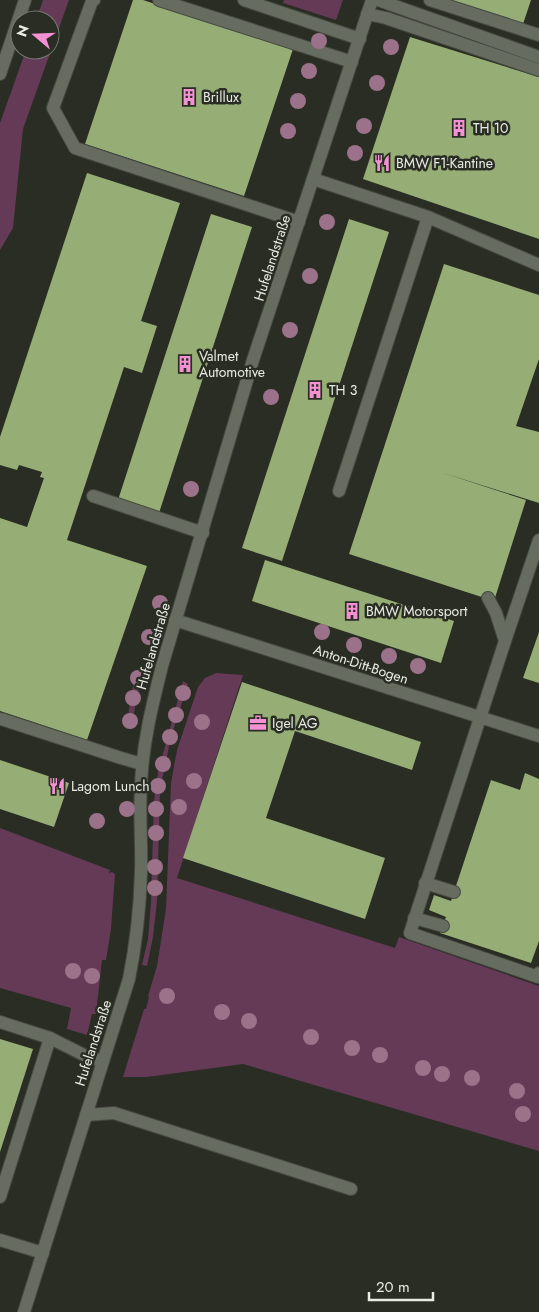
<svg xmlns="http://www.w3.org/2000/svg" width="539" height="1312" font-family="Jost,sans-serif">
<style>
.green{fill:#653a57}
.building{fill:#96ae75}
.lines{fill:none;stroke-linecap:round;stroke-linejoin:round}
.minor-casing{stroke:#454940;stroke-width:14}
.minor{stroke:#676c61;stroke-width:12}
.tree{fill:#9c728a}
.labels{text-anchor:middle;stroke-width:5;stroke-linejoin:round;paint-order:stroke}
.poi-label{font-size:14px;fill:#e8ece5;stroke:#292d23;text-anchor:start}
.street-label{font-size:14px;fill:#e8ece5;stroke:#292d23}
</style>
<rect width="100%" height="100%" fill="#292d23"/>
<g class="green">
<polygon points="43,0 69,0 23,129 13,228 0,250 0,123 26,50 50,50 50,20 36,20"/>
<polygon points="284,0 343,0 336,20 283,3"/>
<polygon points="138,671 142,672 132,723 126,729 132,690"/>
<polygon points="216,673 243,675 177,878 395,948 399,937 539,986 539,1151 243,1064 147,1077 123,1077 144,1009 146,1009 149,997 148,996 157,966 166,909 171,783 177,750 198,687 205,678"/>
<polygon points="183,681 188,684 171,737 160,790 157,901 153,937 147,966 142,965 148,939 151,902 154,801 158,772"/>
<polygon points="0,828 110,870 109,873 112,872 115,874 111,929 106,960 102,960 96,1014 92,1014 87,1035 67,1029 71,1008 0,988"/>
</g>
<g class="building">
<polygon points="133,0 143,0 293,49 244,196 85,144"/>
<polygon points="450,0 531,0 523,24"/>
<polygon points="410,37 539,77 539,239 363,179"/>
<polygon points="87,173 180,203 141,321 157,326 142,373 124,367 67,540 147,566 87,740 0,711 0,518 27,527 44,478 40,477 42,472 19,465 17,470 0,465 0,437"/>
<polygon points="211,214 252,227 159,513 118,500"/>
<polygon points="349,219 389,232 282,561 242,548"/>
<polygon points="444,264 539,295 539,359 516,426 539,432 539,503 440,472 526,500 494,601 349,554"/>
<polygon points="265,560 454,621 441,663 252,601"/>
<polygon points="539,632 539,683 523,678"/>
<polygon points="242,682 421,742 412,770 295,731 266,818 385,858 365,919 183,858"/>
<polygon points="0,760 69,783 54,827 0,809"/>
<polygon points="525,773 539,779 539,941 531,963 440,933 446,917 429,910 434,895 451,901 491,780 520,790"/>
<polygon points="0,1039 33,1049 0,1152"/>
</g>
<g class="lines">
<g class="minor-casing">
<g id="minor">
<polyline points="94,0 92,1 53,108 75,148 299,222"/>
<polyline points="159,0 352,62"/>
<polyline points="244,0 360,39"/>
<polyline points="378,0 539,57"/>
<polyline points="430,0 539,35"/>
<polyline points="367,14 386,18 539,70"/>
<polyline points="0,74 25,0"/>
<polyline points="313,179 428,217 339,491"/>
<polyline points="428,217 539,265"/>
<polyline points="93,496 203,533"/>
<polyline points="488,598 496,613 505,641 410,933 538,977 539,973"/>
<polyline points="175,620 539,736"/>
<polyline points="505,641 539,540"/>
<polyline points="1,719 121,758 142,764"/>
<polyline points="425,883 454,892"/>
<polyline points="414,918 443,926"/>
<polyline points="0,1022 50,1038 0,1197"/>
<polyline points="50,1038 86,1056 102,1061"/>
<polyline points="86,1115 114,1113 351,1189"/>
<polyline points="0,1240 43,1253"/>
<path d="M24 1312 129 979C136 944 140 907 141 872 142 844 139 815 141 787 142 746 152 706 162 666L253 360 372 0"/>
</g>
</g>
<use href="#minor" class="minor"/>
</g>
<g class="tree">
<circle cx="319" cy="41" r="8"/>
<circle cx="391" cy="47" r="8"/>
<circle cx="309" cy="71" r="8"/>
<circle cx="377" cy="83" r="8"/>
<circle cx="298" cy="101" r="8"/>
<circle cx="364" cy="126" r="8"/>
<circle cx="288" cy="131" r="8"/>
<circle cx="355" cy="153" r="8"/>
<circle cx="327" cy="222" r="8"/>
<circle cx="310" cy="276" r="8"/>
<circle cx="290" cy="330" r="8"/>
<circle cx="271" cy="397" r="8"/>
<circle cx="191" cy="489" r="8"/>
<circle cx="160" cy="603" r="8"/>
<circle cx="322" cy="632" r="8"/>
<circle cx="149" cy="637" r="8"/>
<circle cx="354" cy="645" r="8"/>
<circle cx="389" cy="656" r="8"/>
<circle cx="418" cy="666" r="8"/>
<circle cx="138" cy="678" r="8"/>
<circle cx="183" cy="693" r="8"/>
<circle cx="133" cy="698" r="8"/>
<circle cx="176" cy="715" r="8"/>
<circle cx="130" cy="721" r="8"/>
<circle cx="202" cy="722" r="8"/>
<circle cx="170" cy="737" r="8"/>
<circle cx="163" cy="764" r="8"/>
<circle cx="194" cy="781" r="8"/>
<circle cx="158" cy="786" r="8"/>
<circle cx="179" cy="807" r="8"/>
<circle cx="127" cy="809" r="8"/>
<circle cx="156" cy="809" r="8"/>
<circle cx="97" cy="821" r="8"/>
<circle cx="156" cy="833" r="8"/>
<circle cx="155" cy="867" r="8"/>
<circle cx="155" cy="888" r="8"/>
<circle cx="73" cy="971" r="8"/>
<circle cx="92" cy="976" r="8"/>
<circle cx="167" cy="996" r="8"/>
<circle cx="222" cy="1012" r="8"/>
<circle cx="249" cy="1021" r="8"/>
<circle cx="311" cy="1037" r="8"/>
<circle cx="352" cy="1048" r="8"/>
<circle cx="380" cy="1055" r="8"/>
<circle cx="423" cy="1068" r="8"/>
<circle cx="442" cy="1074" r="8"/>
<circle cx="472" cy="1078" r="8"/>
<circle cx="517" cy="1091" r="8"/>
<circle cx="523" cy="1114" r="8"/>
</g>
<defs>
<g id="building-bare" transform="scale(1.35)"><path d="M-4-6H4V6H1V3H-1V6H-4ZM-2.5-4.3h1.7v1.8h-1.7ZM.8-4.3h1.7v1.8H.8ZM-2.5-1h1.7V.8h-1.7ZM.8-1h1.7V.8H.8Z" fill="#f491d4" stroke="#292d23" stroke-width="2.5" paint-order="stroke"/></g>
<g id="restaurant-bare" transform="scale(1.35)"><path d="M-5-6h1v4h1v-4h1v4h1v-4h1v5L-1.5 .5V6h-2V.5L-5-1ZM5-6V6H3V1.5H1.5Q1.5-4 5-6Z" fill="#f491d4" stroke="#292d23" stroke-width="2.5" paint-order="stroke"/></g>
<g id="office-bare" transform="scale(1.35)"><path d="M-6-3h4V-5.5h4V-3h4V5H-6ZM-1-4.5V-3h2v-1.5ZM-6 0V1H6V0Z" fill="#f491d4" stroke="#292d23" stroke-width="2.5" paint-order="stroke"/></g>
</defs>
<g fill-rule="evenodd">
<use href="#building-bare" x="189" y="97"/>
<use href="#building-bare" x="459" y="128"/>
<use href="#restaurant-bare" x="382" y="163"/>
<use href="#building-bare" x="185" y="364"/>
<use href="#building-bare" x="315" y="390"/>
<use href="#building-bare" x="352" y="611"/>
<use href="#office-bare" x="258" y="723"/>
<use href="#restaurant-bare" x="57" y="786"/>
</g>
<g class="labels">
<g class="poi-label">
<text x="203" y="102">Brillux</text>
<text x="473" y="133">TH 10</text>
<text x="396" y="168">BMW F1-Kantine</text>
<text x="199" y="361">Valmet<tspan x="199" dy="16">Automotive</tspan></text>
<text x="329" y="395">TH 3</text>
<text x="366" y="616">BMW Motorsport</text>
<text x="272" y="728">Igel AG</text>
<text x="71" y="791">Lagom Lunch</text>
</g>
<g class="street-label">
<text transform="translate(272 258) rotate(-72)" y="5">Hufelandstraße</text>
<text transform="translate(153 646) rotate(-74)" y="5">Hufelandstraße</text>
<text transform="translate(361 664) rotate(18)" y="5">Anton-Ditt-Bogen</text>
<text transform="translate(93 1043) rotate(-72)" y="5">Hufelandstraße</text>
</g>
</g>
<g transform="translate(35 35) rotate(289)"><circle r="24" fill="#292d23" stroke="#757971"/>
<path d="M0-4L9 19L0 12L-9 19Z" fill="#f491d4"/>
<text y="-8" font-size="14" font-weight="bold" text-anchor="middle" fill="#e8ece5">N</text>
</g>
<path d="M369 1292v8h64v-8" fill="none" stroke="#e8ece5" stroke-width="2.5"/>
<text x="376" y="1292" font-size="15" fill="#e8ece5" stroke="#292d23" stroke-width="4" paint-order="stroke">20 m</text>
</svg>
